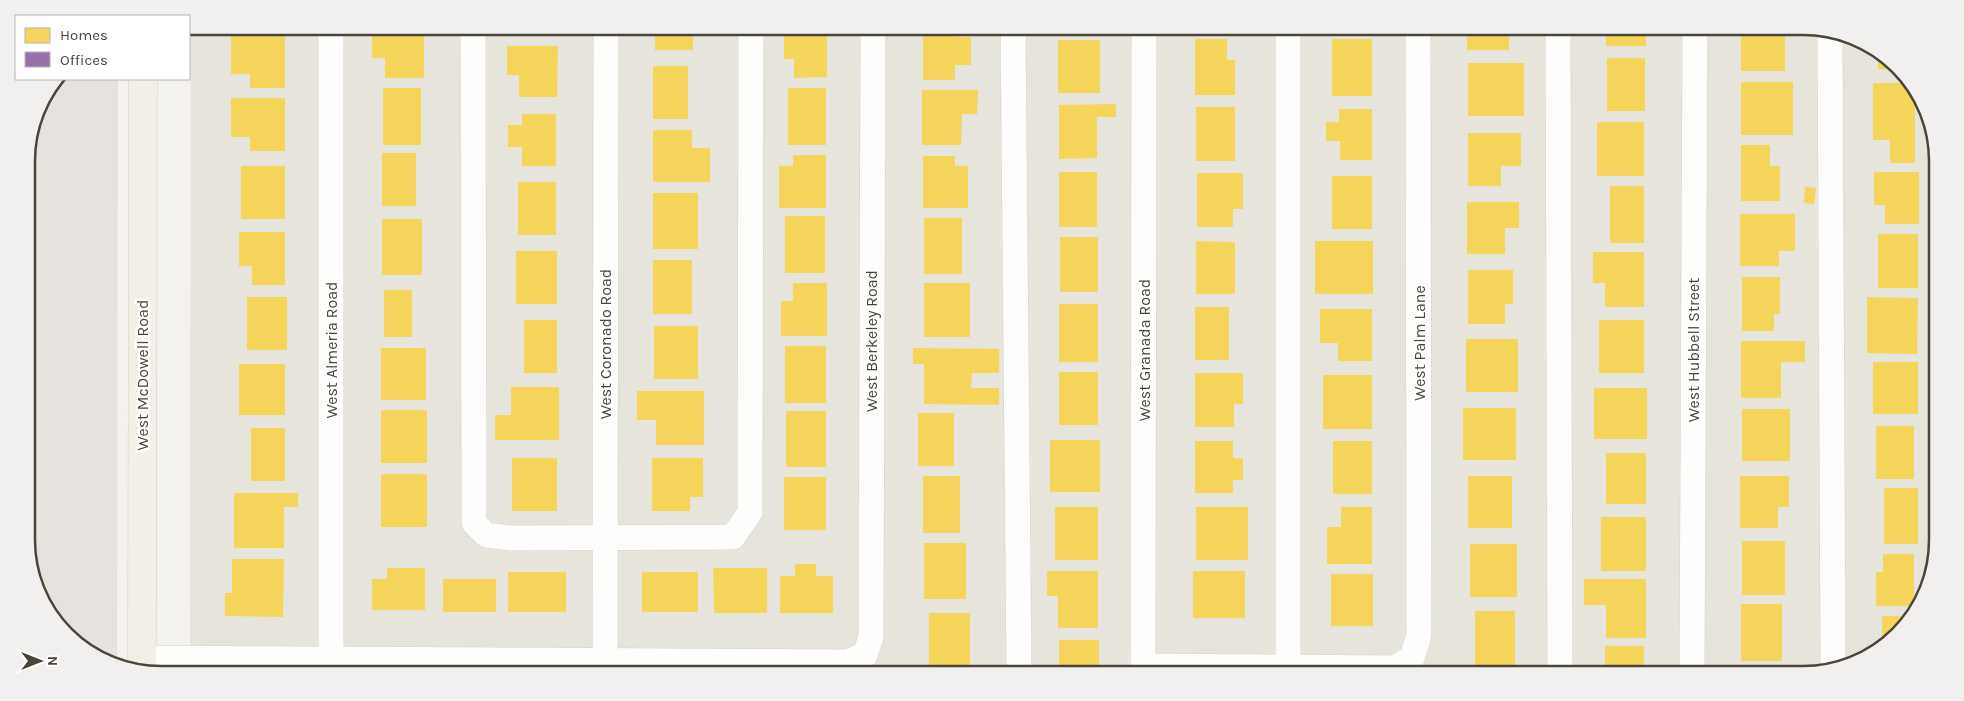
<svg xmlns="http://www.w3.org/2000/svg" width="1964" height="701" font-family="Karla,sans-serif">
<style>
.residential{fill:#e7e4dc}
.industrial{fill:#e6e2de}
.homes{fill:#f6d55c}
.offices{fill:#9970ab}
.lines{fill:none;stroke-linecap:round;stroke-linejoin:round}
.minor-casing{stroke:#d2d0cb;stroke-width:26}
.major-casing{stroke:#d6cebb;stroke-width:29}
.minor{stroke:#fdfdfc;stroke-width:25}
.major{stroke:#f2efe6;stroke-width:28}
.labels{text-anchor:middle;stroke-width:5;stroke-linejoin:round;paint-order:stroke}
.street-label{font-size:16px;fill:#4b4439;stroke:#fff}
.rim{fill:none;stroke:#4b4439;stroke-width:2.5}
</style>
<rect width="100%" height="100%" fill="#f4f2ee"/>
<polygon class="residential" points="191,26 1803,26 1846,33 1904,72 1937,143 1938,540 1931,583 1885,647 1811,674 190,675"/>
<polygon class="industrial" points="58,79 118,79 117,667 60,629 29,566 27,152 40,101"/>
<g class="homes">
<polygon points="372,26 424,26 424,78 385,78 385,58 372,58"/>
<polygon points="516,26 557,26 557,30 516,29"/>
<rect x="655" y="26" width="38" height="24"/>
<polygon points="784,26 827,26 827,77 794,78 794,59 784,59"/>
<polygon points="923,26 954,26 954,37 971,37 971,65 955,65 955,80 923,80"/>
<rect x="1195" y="26" width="51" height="3"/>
<polygon points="1329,26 1372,26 1372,30 1329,29"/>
<rect x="1467" y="26" width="42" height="24"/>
<rect x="1606" y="26" width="40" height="20"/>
<rect x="1741" y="26" width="44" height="45"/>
<polygon points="231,35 285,35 285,88 250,88 250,74 231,74"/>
<polygon points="1195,39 1227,39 1227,60 1235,60 1235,95 1195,95"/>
<rect x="1332" y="39" width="40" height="57"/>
<rect x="1058" y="40" width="42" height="53"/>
<polygon points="507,46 558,46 557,97 519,97 519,75 507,75"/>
<polygon points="1878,55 1899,69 1878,69"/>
<rect x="1607" y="58" width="38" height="53"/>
<rect x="1468" y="63" width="56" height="53"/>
<rect x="653" y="66" width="35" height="53"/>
<rect x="1741" y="82" width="52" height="53"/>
<polygon points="1873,83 1909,83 1915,96 1915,163 1890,163 1890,140 1873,140"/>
<rect x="383" y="88" width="38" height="57"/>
<rect x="788" y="88" width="38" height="57"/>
<polygon points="922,90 978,90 977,114 962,114 961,145 922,145"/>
<polygon points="231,98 285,98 285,151 250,151 250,137 231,137"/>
<polygon points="1116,104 1116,117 1097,117 1097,158 1059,159 1059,105"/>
<rect x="1196" y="107" width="39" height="54"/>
<polygon points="1339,109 1372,109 1372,160 1340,160 1340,141 1326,141 1326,122 1339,122"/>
<polygon points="522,114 556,114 556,166 522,166 522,147 508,147 508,125 522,125"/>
<rect x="1597" y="122" width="47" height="54"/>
<polygon points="653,130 692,130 692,148 710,148 710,182 653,182"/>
<polygon points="1468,133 1521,133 1521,166 1501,166 1501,186 1468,186"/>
<polygon points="1741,145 1770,145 1770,166 1780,166 1780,201 1741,201"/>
<rect x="382" y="153" width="34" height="53"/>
<polygon points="793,155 826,155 826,208 779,208 779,166 793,166"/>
<polygon points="923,156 955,156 955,166 968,166 968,208 923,208"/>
<rect x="241" y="166" width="44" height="53"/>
<rect x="1059" y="172" width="38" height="55"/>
<polygon points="1874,172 1919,172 1919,224 1885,224 1885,205 1874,205"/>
<polygon points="1197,173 1243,173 1243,209 1233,209 1233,227 1197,227"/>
<rect x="1332" y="176" width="40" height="53"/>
<rect x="518" y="182" width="38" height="53"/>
<rect x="1610" y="186" width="34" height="57"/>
<polygon points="1805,187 1816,188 1814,204 1804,203"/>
<rect x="653" y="193" width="45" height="56"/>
<polygon points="1467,202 1519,202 1519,228 1505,228 1505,254 1467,254"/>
<polygon points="1740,214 1795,214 1795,251 1779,251 1779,266 1740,266"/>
<rect x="785" y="216" width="40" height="57"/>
<rect x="924" y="218" width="38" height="56"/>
<rect x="382" y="219" width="40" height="56"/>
<polygon points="239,232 285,232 285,285 252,285 252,266 239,266"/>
<rect x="1878" y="234" width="40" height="54"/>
<rect x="1060" y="237" width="38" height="55"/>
<polygon points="1196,241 1235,242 1235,294 1196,294"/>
<rect x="1315" y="241" width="58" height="53"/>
<rect x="516" y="251" width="41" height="53"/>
<polygon points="1593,252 1644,252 1644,307 1605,307 1605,283 1593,283"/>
<rect x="653" y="260" width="39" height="54"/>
<polygon points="1468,270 1513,270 1513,304 1505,304 1505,324 1468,324"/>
<polygon points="1742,277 1780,277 1780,314 1774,314 1774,331 1742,331"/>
<polygon points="793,283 827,283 827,336 781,336 781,301 793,301"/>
<rect x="924" y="283" width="46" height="54"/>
<rect x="384" y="290" width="28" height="47"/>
<rect x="247" y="297" width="40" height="53"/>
<polygon points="1867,297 1918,298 1917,354 1867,353"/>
<rect x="1059" y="304" width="39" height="58"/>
<rect x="1195" y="307" width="34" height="53"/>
<polygon points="1320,309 1372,309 1372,361 1338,361 1338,343 1320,343"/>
<rect x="524" y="320" width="33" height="53"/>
<rect x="1599" y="320" width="45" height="53"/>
<rect x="654" y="326" width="44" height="53"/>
<rect x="1466" y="339" width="52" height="53"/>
<polygon points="1741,341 1805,341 1805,362 1781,362 1781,398 1741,398"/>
<rect x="785" y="346" width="41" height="57"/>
<rect x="381" y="348" width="45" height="52"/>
<polygon points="913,348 999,349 999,373 972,373 971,388 999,388 999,405 924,404 924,364 913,364"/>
<rect x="1873" y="362" width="45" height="52"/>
<rect x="239" y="364" width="46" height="51"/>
<rect x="1059" y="372" width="39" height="53"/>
<polygon points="1195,373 1243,373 1243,404 1234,404 1234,427 1195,427"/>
<rect x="1323" y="375" width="49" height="54"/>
<polygon points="511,387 559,387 559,440 495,440 495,415 511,415"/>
<rect x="1594" y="388" width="53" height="51"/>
<polygon points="637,391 704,391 704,445 656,445 656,420 637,420"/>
<rect x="1463" y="408" width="53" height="52"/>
<rect x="1742" y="409" width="48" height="52"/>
<rect x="381" y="410" width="46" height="53"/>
<rect x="786" y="411" width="40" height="56"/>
<rect x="918" y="413" width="36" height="53"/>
<rect x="1876" y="426" width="38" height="53"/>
<rect x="251" y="428" width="34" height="53"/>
<rect x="1050" y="440" width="50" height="52"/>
<polygon points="1195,441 1233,441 1233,458 1243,458 1243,480 1233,480 1233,493 1195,493"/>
<rect x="1333" y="441" width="39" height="53"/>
<rect x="1606" y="453" width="40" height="51"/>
<rect x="512" y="458" width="45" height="53"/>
<polygon points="652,458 703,458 703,497 690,497 690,511 652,511"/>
<rect x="381" y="474" width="46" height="53"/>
<rect x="923" y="476" width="37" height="57"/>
<rect x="1468" y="476" width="44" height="52"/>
<polygon points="1740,476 1789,476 1789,507 1778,507 1778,528 1740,528"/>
<rect x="784" y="477" width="42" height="53"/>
<rect x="1884" y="488" width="34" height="56"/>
<polygon points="234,493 298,493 298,507 284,507 284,548 234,548"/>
<rect x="1055" y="507" width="43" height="53"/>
<rect x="1196" y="507" width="52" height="53"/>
<polygon points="1341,507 1372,507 1372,564 1327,564 1327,527 1341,527"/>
<rect x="1601" y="517" width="45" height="54"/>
<rect x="1742" y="541" width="43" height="54"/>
<rect x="924" y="543" width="42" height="56"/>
<rect x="1470" y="544" width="47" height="53"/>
<polygon points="1883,554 1914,554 1914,606 1876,606 1876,572 1883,572"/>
<polygon points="232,559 284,559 283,617 225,616 225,593 232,593"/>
<polygon points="795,564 816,564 816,576 833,576 833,613 780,613 780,576 795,576"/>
<polygon points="387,568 425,568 425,610 372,610 372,579 387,579"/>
<polygon points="713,568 767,568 767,613 714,613"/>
<polygon points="1047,571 1098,571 1098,628 1058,628 1058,596 1047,596"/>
<rect x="1193" y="571" width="52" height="47"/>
<rect x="508" y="572" width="58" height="40"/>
<rect x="642" y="572" width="56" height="40"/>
<rect x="1331" y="574" width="42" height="52"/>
<rect x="443" y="579" width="53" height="33"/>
<polygon points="1584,579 1646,579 1646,638 1606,638 1606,605 1584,605"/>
<rect x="1741" y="604" width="41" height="57"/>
<rect x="1475" y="611" width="40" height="56"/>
<rect x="929" y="613" width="41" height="53"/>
<polygon points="1882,616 1907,616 1885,647 1882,648"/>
<rect x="1059" y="640" width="40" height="35"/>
<rect x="1605" y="646" width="39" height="29"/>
</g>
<polygon class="offices" points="30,138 32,360 28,360 27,152"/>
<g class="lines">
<g class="minor-casing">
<g id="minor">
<polyline points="331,26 331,675"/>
<polyline points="473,26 474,523 486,535 511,538 733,537 750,512 751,26"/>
<polyline points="1013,26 1019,675"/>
<polyline points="1558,26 1560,675"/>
<polyline points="1830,31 1833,666"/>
<polyline points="142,658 847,662 865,655 871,637 873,26"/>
<polyline points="605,661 606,26"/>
<polyline points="1143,666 1394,668 1412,658 1419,635 1418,26"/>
<polyline points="1692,674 1695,26"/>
<polyline points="1143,675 1144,26"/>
<polyline points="1288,675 1288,26"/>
</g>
</g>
<g class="major-casing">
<polyline id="major" points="142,672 143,79"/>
</g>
<use href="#minor" class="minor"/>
<use href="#major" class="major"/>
</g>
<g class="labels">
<g class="street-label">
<text transform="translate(871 341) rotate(-90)" y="6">West Berkeley Road</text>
<text transform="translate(1419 343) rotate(-90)" y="6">West Palm Lane</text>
<text transform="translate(605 344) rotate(-90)" y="6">West Coronado Road</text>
<text transform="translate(331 350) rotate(-90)" y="6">West Almeria Road</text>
<text transform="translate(1144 350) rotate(-90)" y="6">West Granada Road</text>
<text transform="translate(1693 350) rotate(-90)" y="6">West Hubbell Street</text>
<text transform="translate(142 375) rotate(-90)" y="6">West McDowell Road</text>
</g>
</g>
<path d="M0 0H1964V701H0ZM161 35H1803A126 126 0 0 1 1929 161V540A126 126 0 0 1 1803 666H161A126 126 0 0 1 35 540V161A126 126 0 0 1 161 35Z" fill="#f1f0ef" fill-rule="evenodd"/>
<path class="rim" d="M161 35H1803A126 126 0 0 1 1929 161V540A126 126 0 0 1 1803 666H161A126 126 0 0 1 35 540V161A126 126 0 0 1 161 35Z"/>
<rect x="15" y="15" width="175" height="65" fill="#ffffff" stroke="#b7b4b0"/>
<rect x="25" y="28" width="25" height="15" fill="#f6d55c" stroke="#b7b4b0"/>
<text x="60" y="40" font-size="15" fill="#4b4439">Homes</text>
<rect x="25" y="52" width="25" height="15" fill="#9970ab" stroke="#b7b4b0"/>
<text x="60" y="65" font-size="15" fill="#4b4439">Offices</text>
<g transform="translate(40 661) rotate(90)" stroke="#ffffff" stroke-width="4" paint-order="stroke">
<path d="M0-4L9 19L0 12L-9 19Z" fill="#4b4439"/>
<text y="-8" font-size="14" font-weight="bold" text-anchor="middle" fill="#4b4439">N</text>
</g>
</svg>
